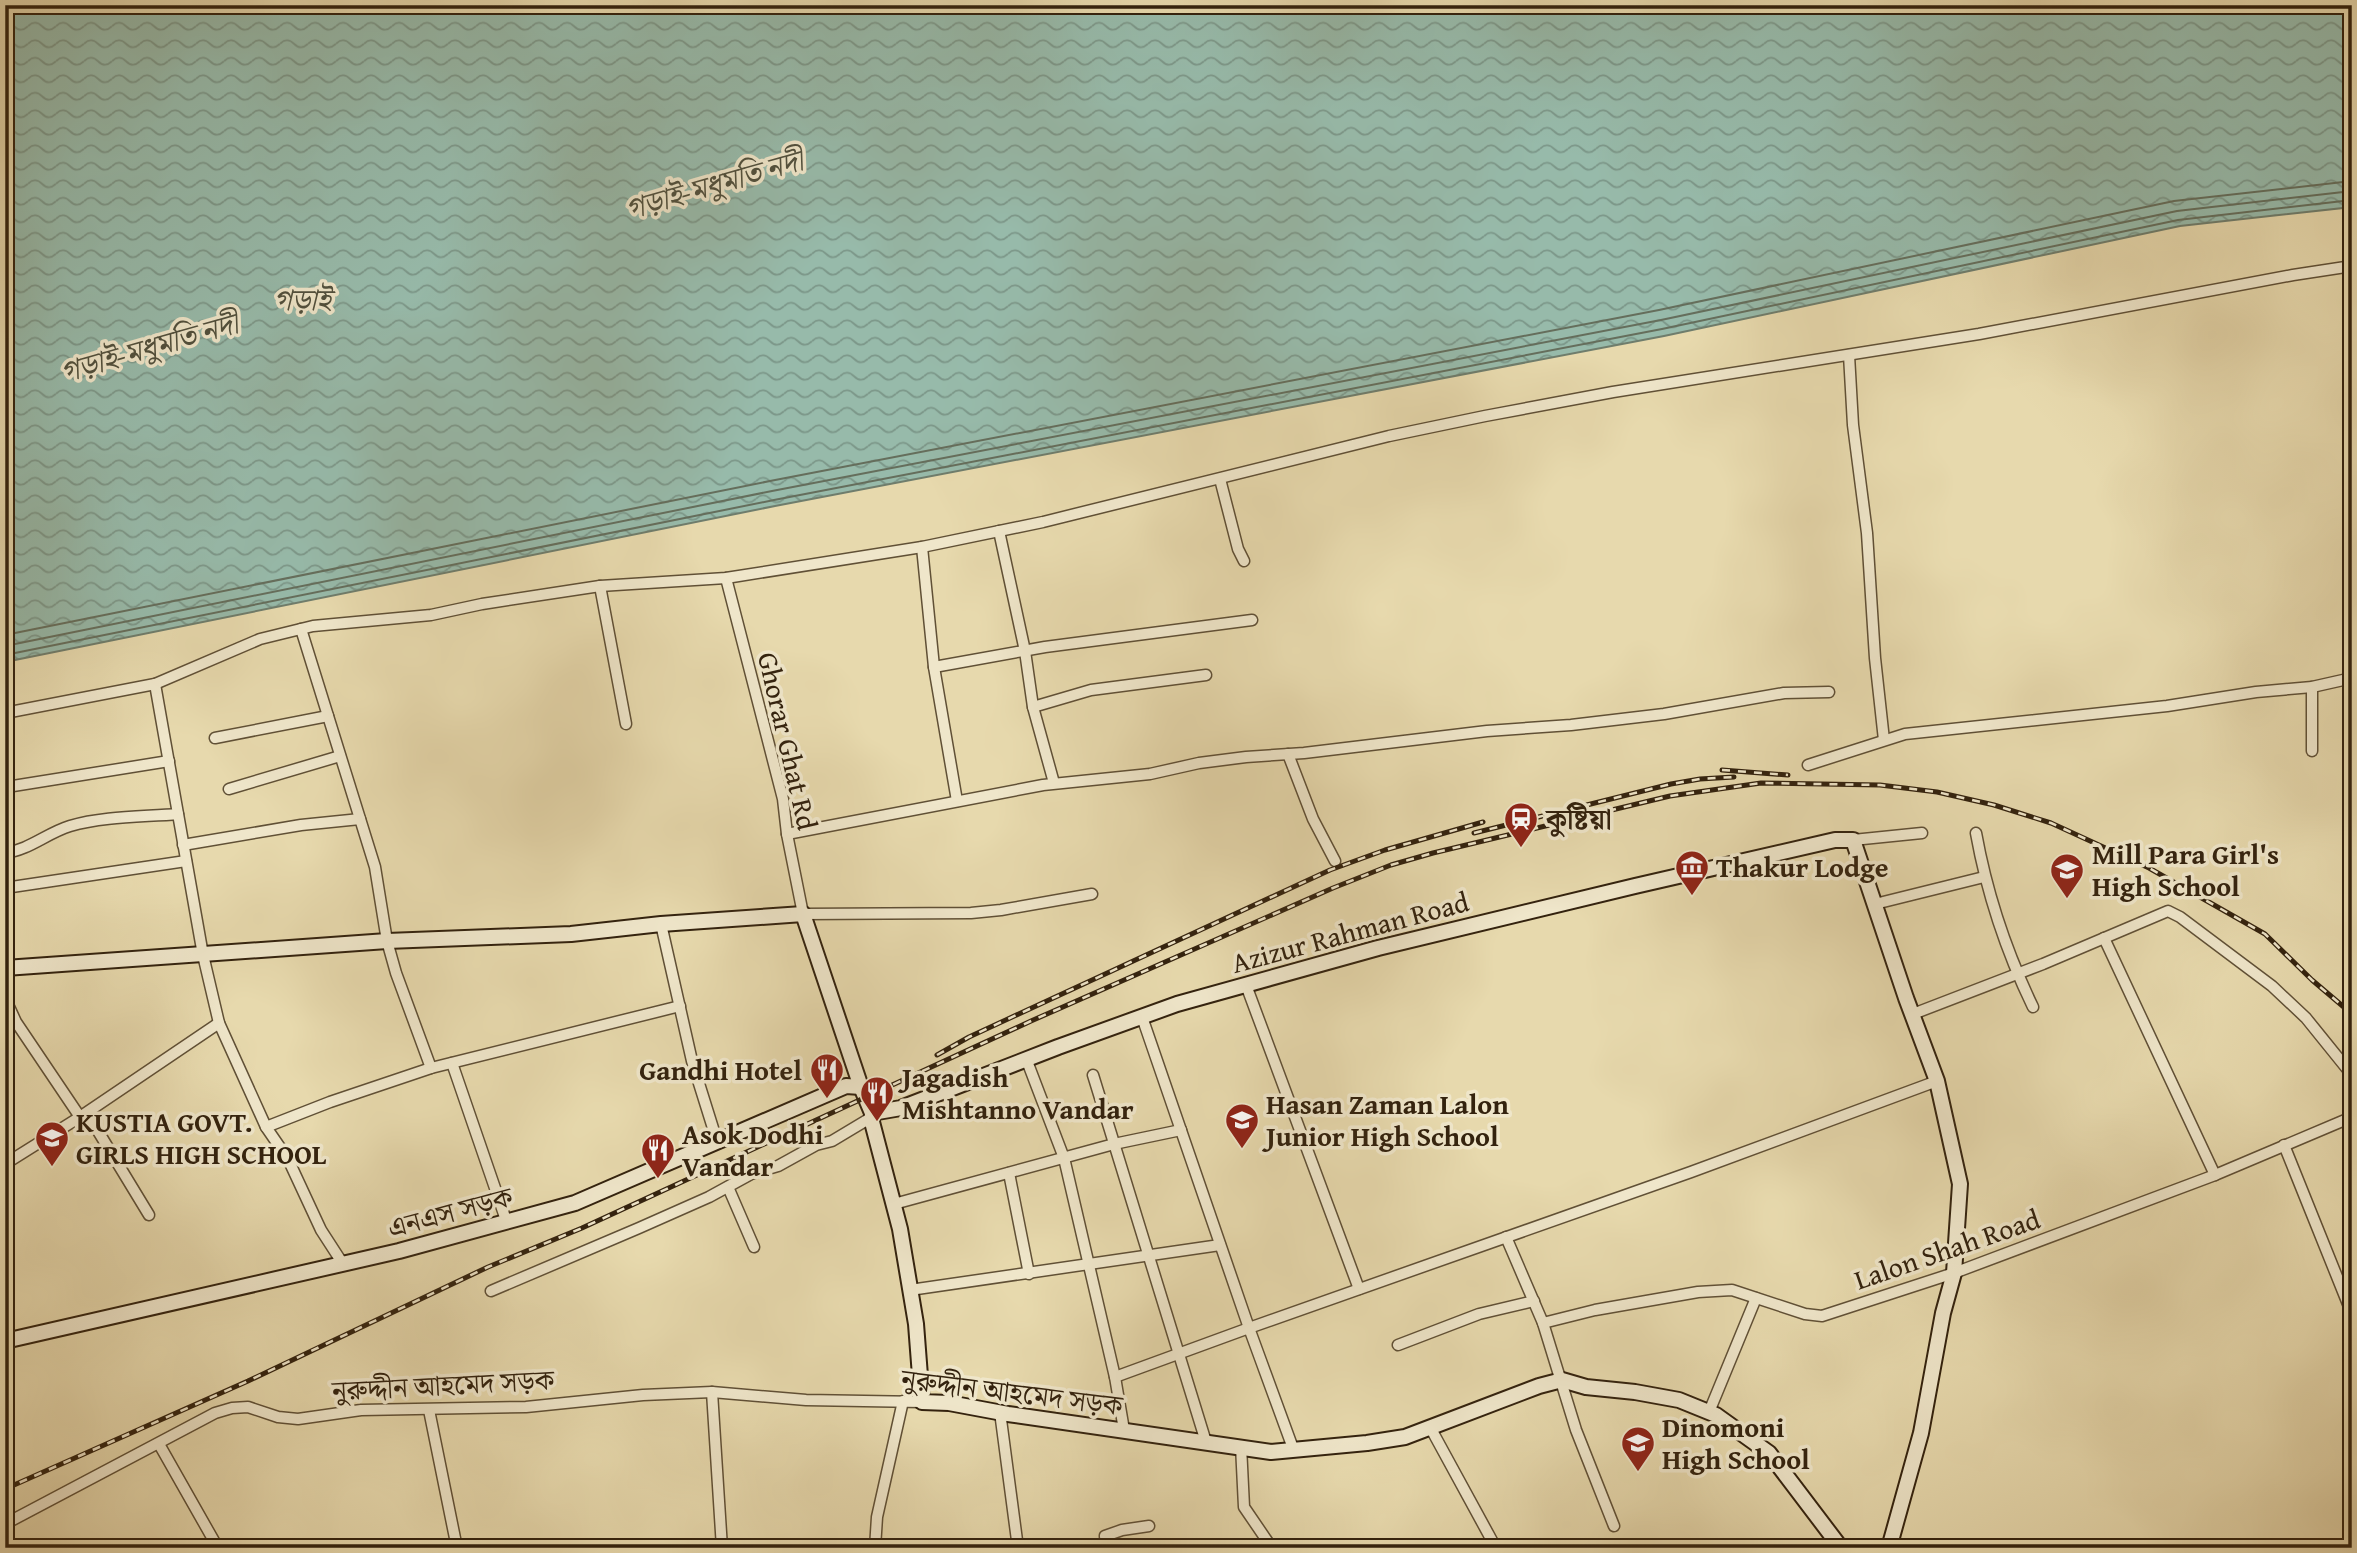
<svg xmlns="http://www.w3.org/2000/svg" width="2357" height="1553" font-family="'Gentium Book Plus','Noto Serif Bengali',serif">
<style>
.water{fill:url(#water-waves);stroke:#6f7d6c;stroke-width:2}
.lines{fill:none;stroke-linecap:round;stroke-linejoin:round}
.shore{stroke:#656e5c;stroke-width:2}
.street-casing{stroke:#605036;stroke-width:13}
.secondary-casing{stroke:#33220e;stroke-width:18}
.street{stroke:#efe6ca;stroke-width:10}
.secondary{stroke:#efe6ca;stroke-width:14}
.rail-casing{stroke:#33220e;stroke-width:5}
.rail{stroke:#efe6ca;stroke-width:2.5;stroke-dasharray:8;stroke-linecap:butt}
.labels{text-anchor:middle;stroke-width:7;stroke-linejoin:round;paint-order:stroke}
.street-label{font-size:28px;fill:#33220e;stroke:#efe6ca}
.poi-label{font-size:28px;font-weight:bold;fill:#33220e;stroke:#efe6ca;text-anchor:start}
.water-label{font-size:30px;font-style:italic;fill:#51503d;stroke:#efe6ca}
</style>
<defs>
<pattern id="water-waves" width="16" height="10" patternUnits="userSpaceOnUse" patternTransform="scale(1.75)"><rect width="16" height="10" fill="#97baaa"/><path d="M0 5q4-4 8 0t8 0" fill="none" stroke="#7c9789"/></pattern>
</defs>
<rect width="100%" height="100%" fill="#e7d9ad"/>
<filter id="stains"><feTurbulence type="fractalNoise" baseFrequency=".00286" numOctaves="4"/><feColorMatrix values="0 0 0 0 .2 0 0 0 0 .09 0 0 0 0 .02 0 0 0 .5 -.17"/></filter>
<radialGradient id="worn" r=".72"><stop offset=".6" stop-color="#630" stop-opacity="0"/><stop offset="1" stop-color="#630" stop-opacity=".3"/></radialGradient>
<polygon class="water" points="5,5 2352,5 2352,207 2180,226 1664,336 775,506 5,662"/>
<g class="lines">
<g class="shore">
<polyline points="5,635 770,481 1659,310 2174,201 2352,181"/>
<polyline points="5,646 772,491 1661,320 2177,211 2352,191"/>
<polyline points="5,655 774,500 1662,329 2178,220 2352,200"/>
</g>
<g class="street-casing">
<g id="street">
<polyline points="1849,355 1853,425 1867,533 1875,658 1884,740"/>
<polyline points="1220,479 1238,549 1244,561"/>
<polyline points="999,531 1025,651 1033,707 1054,783"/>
<polyline points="922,547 934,667 957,801"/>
<polyline points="726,578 783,799 787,834 803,914 971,913 1001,910 1092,894"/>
<polyline points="600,586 626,724"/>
<polyline points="301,629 375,867 387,941 396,973 431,1068"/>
<polyline points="934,667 1045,647 1252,620"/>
<polyline points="155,684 203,955 219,1023 266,1127 288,1159 321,1230 343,1264"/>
<polyline points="2312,687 2312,751"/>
<polyline points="1033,707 1091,690 1206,675"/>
<polyline points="5,713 155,684 260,639 313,626 431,615 482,604 600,586 726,578 922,547 1043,522 1389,436 1485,416 1613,392 1979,334 2293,275 2352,266"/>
<polyline points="215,738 328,716"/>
<polyline points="1288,754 1313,819 1335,861"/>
<polyline points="1808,765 1905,734 2167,706 2256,692 2312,687 2352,678"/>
<polyline points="13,786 169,761"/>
<polyline points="229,789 340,756"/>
<path d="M1976 833C1987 894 2006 951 2033 1007"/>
<polyline points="787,834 1043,785 1150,774 1199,763 1246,757 1304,753 1487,731 1571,725 1664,714 1784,693 1829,692"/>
<polyline points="1853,840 1922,833"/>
<polyline points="183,845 301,825 360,819"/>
<path d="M5 853C29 850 47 833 70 826 104 816 143 817 178 814"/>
<polyline points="5,888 186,861"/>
<polyline points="1875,904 1984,877"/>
<polyline points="661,924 692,1061 717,1141"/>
<polyline points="2104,938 2215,1175"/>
<polyline points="1246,985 1359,1289"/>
<polyline points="5,998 16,1022 80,1117"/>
<polyline points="1913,1014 2043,964 2168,911 2180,917 2272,986 2306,1018 2352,1075"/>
<polyline points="1142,1017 1249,1328 1294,1451"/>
<polyline points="1027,1061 1064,1158 1115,1377 1124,1430"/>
<polyline points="452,1063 507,1223"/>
<polyline points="1093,1075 1206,1442"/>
<polyline points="87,1113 149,1215"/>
<polyline points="266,1127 330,1102 431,1068 680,1006"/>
<polyline points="2284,1145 2352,1314"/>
<polyline points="5,1164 80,1117 219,1023"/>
<polyline points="1009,1173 1029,1274"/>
<polyline points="728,1187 754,1247"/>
<polyline points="894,1204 1114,1144 1181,1130"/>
<polyline points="1506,1237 1543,1323 1576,1430 1614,1526"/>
<polyline points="910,1290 1220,1245"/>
<polyline points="491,1291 639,1228 709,1197 751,1174 778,1166 816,1145 832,1141 872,1117"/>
<polyline points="1543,1323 1595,1310 1698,1292 1732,1290 1805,1314 1822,1316 1954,1273 2215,1175 2352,1117"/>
<polyline points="1398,1345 1479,1314 1534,1301"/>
<polyline points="1115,1377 1249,1328 1691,1172 1937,1081"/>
<polyline points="712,1392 722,1548"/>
<polyline points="429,1410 457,1548"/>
<polyline points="1000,1412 1018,1548"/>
<polyline points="1709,1412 1756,1298"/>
<polyline points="1430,1427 1496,1548"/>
<polyline points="159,1444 218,1548"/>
<polyline points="1241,1446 1244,1507 1272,1548"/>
<polyline points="5,1524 215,1413 232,1408 248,1407 278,1417 298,1419 361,1410 526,1407 643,1395 712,1392 806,1400 922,1402"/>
<polyline points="875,1548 877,1517 903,1401"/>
<polyline points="1106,1548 1105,1536 1122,1530 1149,1526"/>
</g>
</g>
<g class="secondary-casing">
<g id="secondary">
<polyline points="5,968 387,941 571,934 661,924 803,914 861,1087 872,1113 872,1122 900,1229 916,1324 922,1402 949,1403 1008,1414 1271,1452 1367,1443 1405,1437 1539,1386 1562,1380 1586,1387 1635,1392 1679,1400 1716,1415 1769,1453 1841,1548"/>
<polyline points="872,1113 901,1108 1058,1047 1177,1004 1378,948 1635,886 1835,840 1853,840 1906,998 1937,1081 1960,1184 1954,1273 1943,1313 1921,1433 1889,1548"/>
<polyline points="5,1341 399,1251 575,1203 846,1086 861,1087"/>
</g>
</g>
<use href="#street" class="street"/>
<use href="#secondary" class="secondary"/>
<g class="rail-casing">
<g id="rail">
<polyline points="1722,770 1788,775"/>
<polyline points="1474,833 1671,784 1700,779 1734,777"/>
<polyline points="937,1055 969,1037 1330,870 1385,850 1483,822"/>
<polyline points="5,1489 248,1381 488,1267 582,1228 1031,1021 1333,888 1391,865 1433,853 1670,796 1761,783 1880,785 1937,792 1994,805 2051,823 2149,868 2265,934 2312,980 2352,1014"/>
</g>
</g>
<use href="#rail" class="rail"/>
</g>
<defs>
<g id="station-pin" transform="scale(1.75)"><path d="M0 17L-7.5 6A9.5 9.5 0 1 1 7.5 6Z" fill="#8f2418" stroke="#efe6ca"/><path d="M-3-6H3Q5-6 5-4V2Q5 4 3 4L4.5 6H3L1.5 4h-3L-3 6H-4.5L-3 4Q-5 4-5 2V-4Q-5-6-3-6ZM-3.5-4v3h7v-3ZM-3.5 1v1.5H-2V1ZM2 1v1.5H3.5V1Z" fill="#fff"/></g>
<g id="museum-pin" transform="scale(1.75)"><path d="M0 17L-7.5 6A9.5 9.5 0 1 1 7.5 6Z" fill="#8f2418" stroke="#efe6ca"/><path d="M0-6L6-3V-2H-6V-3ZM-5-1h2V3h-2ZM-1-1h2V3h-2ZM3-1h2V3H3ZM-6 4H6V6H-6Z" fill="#fff"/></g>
<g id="school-pin" transform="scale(1.75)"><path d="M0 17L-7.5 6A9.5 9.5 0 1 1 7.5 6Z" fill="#8f2418" stroke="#efe6ca"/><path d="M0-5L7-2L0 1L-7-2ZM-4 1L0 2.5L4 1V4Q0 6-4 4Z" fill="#fff"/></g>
<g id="restaurant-pin" transform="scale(1.75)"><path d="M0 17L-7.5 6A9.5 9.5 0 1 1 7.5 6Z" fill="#8f2418" stroke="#efe6ca"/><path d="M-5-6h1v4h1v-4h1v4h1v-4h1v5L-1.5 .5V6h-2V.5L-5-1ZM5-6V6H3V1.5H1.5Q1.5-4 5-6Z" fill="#fff"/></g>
</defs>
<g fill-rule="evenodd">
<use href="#station-pin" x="1521" y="819"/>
<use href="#museum-pin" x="1692" y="867"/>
<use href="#school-pin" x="2067" y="870"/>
<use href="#restaurant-pin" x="827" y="1070"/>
<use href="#restaurant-pin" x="877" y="1093"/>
<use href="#school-pin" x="1242" y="1120"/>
<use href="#school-pin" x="52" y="1138"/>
<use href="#restaurant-pin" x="658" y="1150"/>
<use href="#school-pin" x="1638" y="1443"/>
</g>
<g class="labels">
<g class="street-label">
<text transform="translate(788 741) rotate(77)" y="10">Ghorar Ghat Rd</text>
<text transform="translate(1350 932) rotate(-15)" y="10">Azizur Rahman Road</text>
<text transform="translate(450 1212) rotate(-15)" y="10">এনএস সড়ক</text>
<text transform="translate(1947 1249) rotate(-19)" y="10">Lalon Shah Road</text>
<text transform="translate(443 1385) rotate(-3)" y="10">নুরুদ্দীন আহমেদ সড়ক</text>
<text transform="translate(1012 1392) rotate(7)" y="10">নুরুদ্দীন আহমেদ সড়ক</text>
</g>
<g class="poi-label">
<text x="1546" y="829">কুষ্টিয়া</text>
<text x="2092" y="864">Mill Para Girl's<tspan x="2092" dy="32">High School</tspan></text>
<text x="1716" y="877">Thakur Lodge</text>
<text x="802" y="1080" text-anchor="end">Gandhi Hotel</text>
<text x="902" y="1087">Jagadish<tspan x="902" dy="32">Mishtanno Vandar</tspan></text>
<text x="1266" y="1114">Hasan Zaman Lalon<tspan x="1266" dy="32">Junior High School</tspan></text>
<text x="76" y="1132">KUSTIA GOVT.<tspan x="76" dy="32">GIRLS HIGH SCHOOL</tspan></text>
<text x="682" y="1144">Asok Dodhi<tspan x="682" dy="32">Vandar</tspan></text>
<text x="1662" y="1437">Dinomoni<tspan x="1662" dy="32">High School</tspan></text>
</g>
<g class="water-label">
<text transform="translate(714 185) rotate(-16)" y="10">গড়াই-মধুমতি নদী</text>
<text x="302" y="310">গড়াই</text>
<text transform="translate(149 348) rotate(-16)" y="10">গড়াই-মধুমতি নদী</text>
</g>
</g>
<rect width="2357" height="1553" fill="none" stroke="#e7d9ad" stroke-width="28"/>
<rect x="7" y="7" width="2343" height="1539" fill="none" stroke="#33220e" stroke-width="3.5"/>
<rect x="14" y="14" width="2329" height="1525" fill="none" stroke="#33220e" stroke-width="2"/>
<rect width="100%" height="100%" filter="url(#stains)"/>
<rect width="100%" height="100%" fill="url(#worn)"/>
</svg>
